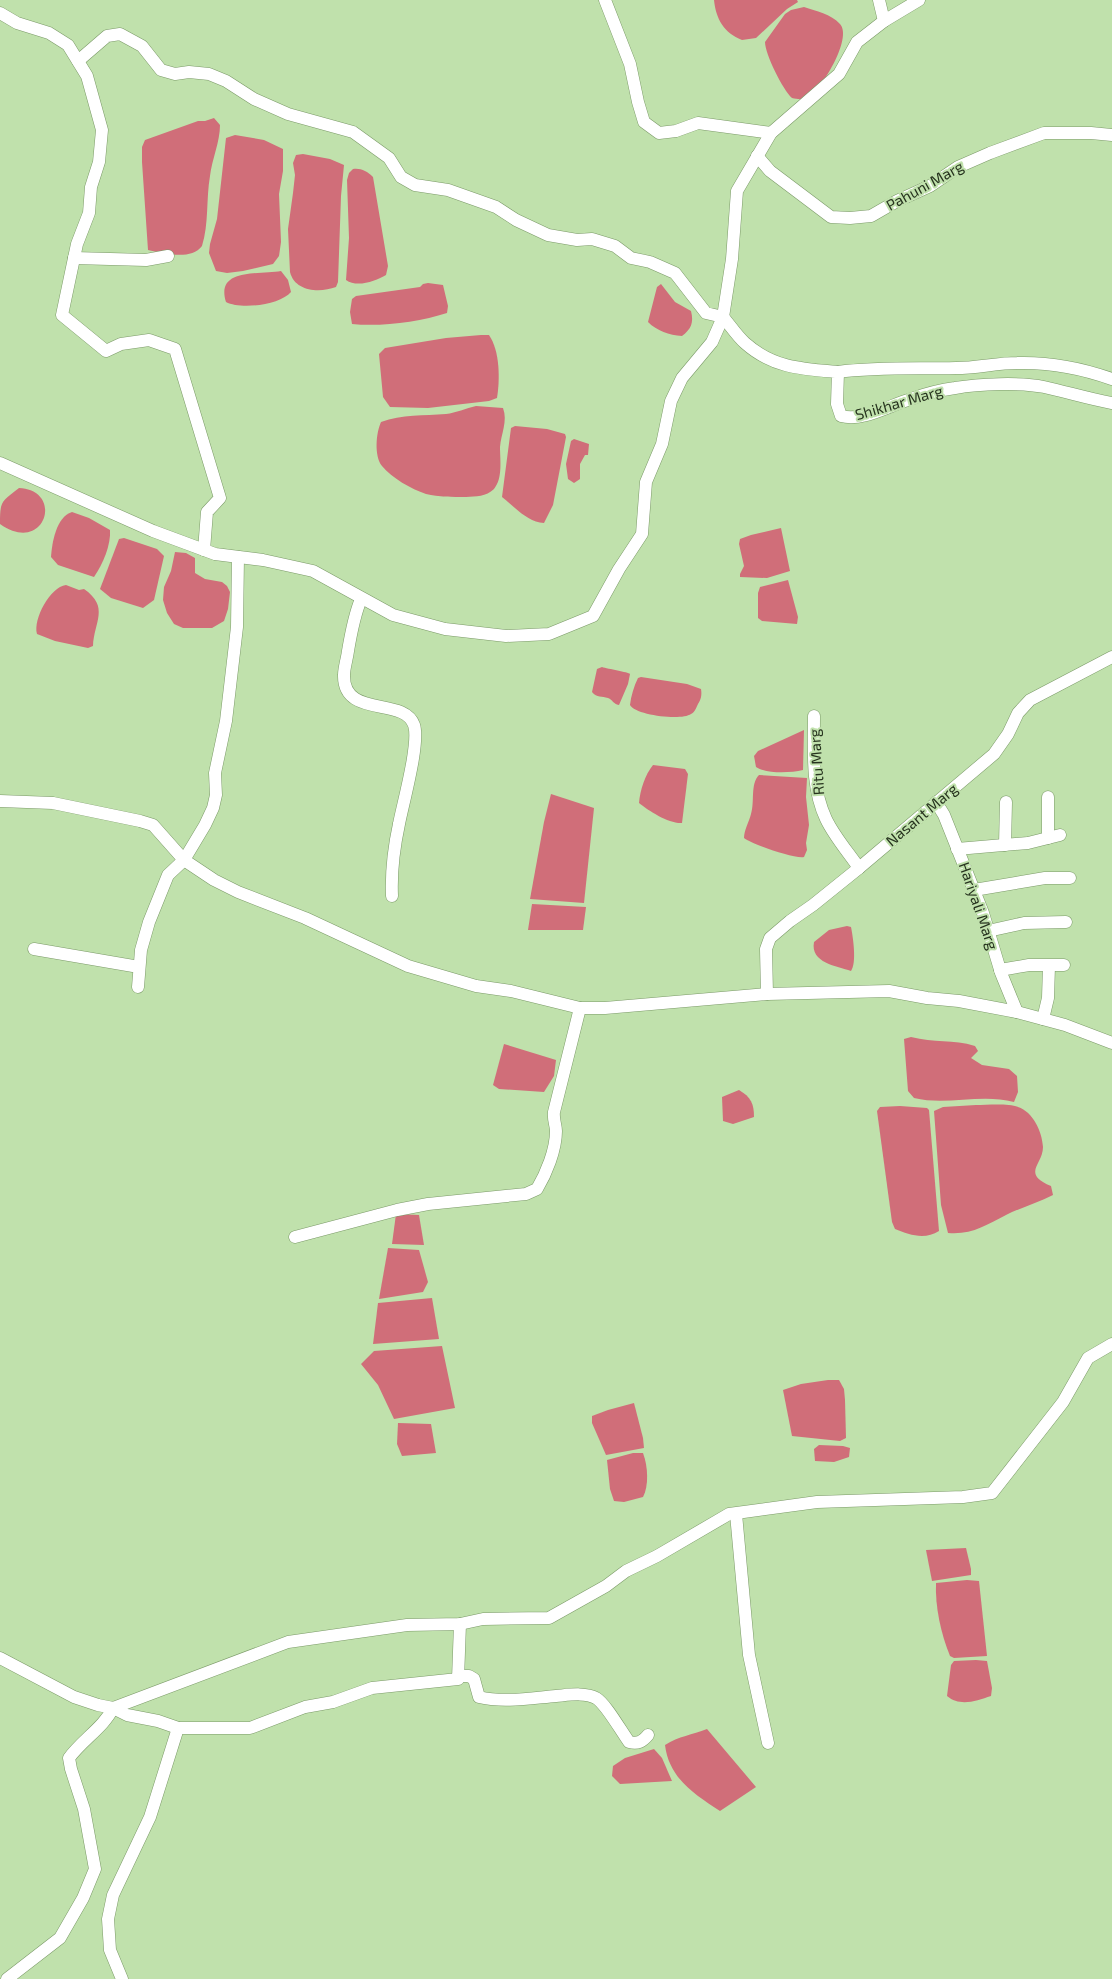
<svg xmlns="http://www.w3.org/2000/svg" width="1112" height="1979" font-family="'Exo 2',sans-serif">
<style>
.water{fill:#d06e79}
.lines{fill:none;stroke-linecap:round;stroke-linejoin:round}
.minor-casing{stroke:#7b9a68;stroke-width:13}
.minor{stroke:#fff;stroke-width:12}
.labels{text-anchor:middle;stroke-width:4;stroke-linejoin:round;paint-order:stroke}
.street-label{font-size:15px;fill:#26331e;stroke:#c0e1ac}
</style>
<rect width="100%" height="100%" fill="#c0e1ac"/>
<g class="water">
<path d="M714 0H797L798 2 787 9 756 38 742 40C724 33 716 19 714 0Z"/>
<path d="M804 7C816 11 831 14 840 24 853 38 821 91 807 98 801 100 797 99 792 98 783 90 765 54 765 42L785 14 791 10Z"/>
<path d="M214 118 220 125C220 142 212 159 210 176 206 199 209 224 202 246 191 261 163 253 148 250L142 162V147L145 140 198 121H205Z"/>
<polygon points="235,135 264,140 283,149 283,171 279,194 281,242 279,256 273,264 243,271 227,273 216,271 209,253 210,244 217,219 226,138"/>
<path d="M303 154 330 159 344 165 341 196 338 282 336 287C320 293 295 292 290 272L288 229 293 193 295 175 293 163 296 155Z"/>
<path d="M353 169C361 168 367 171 373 177L388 266 386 275C376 281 357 288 346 280L349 238 347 180 349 173Z"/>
<path d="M281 271 288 280 291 292C280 305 241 310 226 302 215 267 261 275 281 271Z"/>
<path d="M428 283 443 285 448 306 447 313C419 322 381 327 352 324L350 312 352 299 356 296 420 287 423 284Z"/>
<path d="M661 284 675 302 691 311C694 323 691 329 682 336 669 335 657 331 648 322L657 287Z"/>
<path d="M481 335H489C500 351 500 379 497 398L489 401 428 408 390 407 383 397 379 354 385 348 446 338Z"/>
<path d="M476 406 503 408C508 421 501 434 500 447 500 460 503 478 494 489 486 497 476 496 466 497 452 497 439 497 426 494 411 489 392 478 382 466 374 456 376 433 381 422 402 414 424 416 446 414 456 413 466 408 476 406Z"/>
<path d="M515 426 547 429 565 434 566 437 553 505 544 523C527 522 515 507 502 497L511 428Z"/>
<polygon points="574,439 589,444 588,455 585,455 580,464 580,479 574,483 568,479 566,464 571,441"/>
<path d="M19 488C65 490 45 556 0 524 0 501 1 502 19 488Z"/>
<path d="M72 512 89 518 110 530C111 545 103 564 94 577L58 565 51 557C52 543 56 517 72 512Z"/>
<polygon points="781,528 790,571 767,578 740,577 740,574 744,566 739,544 740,539 751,535"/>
<polygon points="124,538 157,549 164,556 154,600 143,608 111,598 100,589 119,539"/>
<polygon points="175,552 186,553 195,558 195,573 205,579 222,582 227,586 230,592 228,609 224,621 212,628 183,628 174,624 167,613 163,600 164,587 171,571"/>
<polygon points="788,580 798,617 797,624 762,621 758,618 758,593 760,587"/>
<path d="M66 585 79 590 84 589C110 607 94 622 93 646L88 648 55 641 37 634C33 619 50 587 66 585Z"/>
<path d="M602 667C608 669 628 672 630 674L628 684 619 705C613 704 613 700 608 698 602 696 597 698 592 692L597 669Z"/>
<path d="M641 677 687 684 701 689C702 695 701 699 698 704 696 708 695 712 691 714 681 721 635 715 630 705 631 696 634 686 638 678Z"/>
<path d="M804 730 803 770C790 773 767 774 756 767L754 756 758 751Z"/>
<path d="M653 765 685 769 688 774 682 823C669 824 649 811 639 803 640 790 645 775 653 765Z"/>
<path d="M759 775 807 778 806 797 809 825 806 843 807 850 804 857C794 859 752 844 744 838 744 830 749 822 751 814 755 802 750 784 759 775Z"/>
<polygon points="551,794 594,808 584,903 530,899 544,822"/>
<polygon points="532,904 586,907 583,930 528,930"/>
<path d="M847 926 851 927C853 937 857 963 851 971 837 966 810 963 814 942L829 930Z"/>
<path d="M911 1037C934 1043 953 1039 975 1046L978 1051 971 1058 982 1065 1009 1069 1017 1076 1018 1092 1014 1102C981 1093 947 1106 914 1098L908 1091 904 1039Z"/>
<polygon points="504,1044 556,1060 554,1076 544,1092 499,1089 493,1085"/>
<path d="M739 1090C751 1097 754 1104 754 1117L733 1124 723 1121 722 1097Z"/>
<path d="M976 1105C987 1105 1008 1103 1018 1107 1033 1112 1042 1131 1043 1147 1043 1165 1021 1173 1051 1186L1053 1195C1038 1203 1022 1207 1006 1215 986 1225 972 1235 948 1233L941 1205 934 1111 943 1107Z"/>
<path d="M900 1106 927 1108 929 1110 939 1231C925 1240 909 1235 895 1229L892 1222 877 1111 880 1107Z"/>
<polygon points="396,1214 419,1215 424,1245 392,1244"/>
<polygon points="388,1248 419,1250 428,1282 423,1292 379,1299"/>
<polygon points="432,1298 439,1339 373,1344 378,1303"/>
<polygon points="442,1346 455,1408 394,1419 378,1385 361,1364 374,1351"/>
<polygon points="828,1380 839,1380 844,1389 845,1400 846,1438 840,1441 792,1436 783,1390 801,1384"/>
<polygon points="634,1403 643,1438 644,1448 606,1455 592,1423 592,1416 608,1410"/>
<polygon points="398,1423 431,1424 436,1453 402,1456 397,1444"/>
<polygon points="819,1445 843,1446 850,1448 849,1457 834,1462 815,1461 814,1449"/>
<path d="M633 1453H643C648 1466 649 1486 643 1497L624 1502 614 1501 610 1489 607 1460Z"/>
<polygon points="966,1548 971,1569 971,1575 932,1581 926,1550"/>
<path d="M967 1580 979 1581 987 1656 954 1658 950 1656C941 1634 935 1607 936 1583Z"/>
<path d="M976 1660 987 1661 992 1688 991 1696C976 1701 960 1707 947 1696L951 1665 954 1661Z"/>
<path d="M707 1729 756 1787 720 1811C694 1794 669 1778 665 1745 679 1736 692 1735 707 1729Z"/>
<polygon points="654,1749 662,1758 672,1781 620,1784 612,1776 613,1766 625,1758"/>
</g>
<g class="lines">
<g class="minor-casing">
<g id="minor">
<polyline points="605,0 630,64 638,102 644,122 659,133 676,131 698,123 771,133"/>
<polyline points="879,0 884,21"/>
<polyline points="0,13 17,23 49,33 68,45 87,76 102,130 99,162 91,187 89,213 77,244 62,315 106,351 121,344 149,340 175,349 220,498 207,512 204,550"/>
<polyline points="78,61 107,36 120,34 142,46 161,70 175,74 189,72 209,74 226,81 254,99 288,114 353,132 389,158 401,177 415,185 448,190 496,207 516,220 548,235 577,240 592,239 615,246 631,258 650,262 675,273 706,313 723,317"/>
<polyline points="757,156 770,171 831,217 850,218 871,216 897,201 930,186 958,167 990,153 1044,133 1091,133 1112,135"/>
<polyline points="74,258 146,260 168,256"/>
<path d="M723 317C730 325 737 336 745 343 773 368 802 369 838 372L837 404 841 416C863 422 890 405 911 399 925 394 940 390 955 388 979 384 1020 382 1044 387 1067 392 1089 399 1112 403"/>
<path d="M838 372C878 367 917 369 956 368 977 368 997 363 1017 363 1050 362 1081 368 1112 379"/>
<polyline points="0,463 153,531 215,554 263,560 313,571 393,615 445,629 506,636 549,634 593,616 619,569 642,534 646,482 662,444 671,401 682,378 712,342 723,317 732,259 737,191 771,133 839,74 857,42 884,21 919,0"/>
<polyline points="238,557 237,627 226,721 215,773 216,795 213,808 205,825 184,860 214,880 238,892 305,918 408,966 476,986 511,991 580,1008 605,1008 767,994 889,991 927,998 959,1001 1017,1012 1065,1025 1112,1043"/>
<path d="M361 599C354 616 351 633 348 651 347 659 344 668 344 675 343 719 404 696 414 725 420 743 403 803 399 824 394 847 391 872 392 896"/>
<path d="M814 716C814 751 811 787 826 819 834 836 848 852 859 868"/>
<polyline points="0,801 53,803 140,821 153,825 184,860 168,875 149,922 141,950 138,987"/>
<polyline points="936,802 944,815 983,913 1001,973 1017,1012"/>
<polyline points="1048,838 1048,797"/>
<polyline points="1005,845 1006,802"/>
<polyline points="957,849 1028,843 1060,835"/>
<polyline points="974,890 1045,878 1070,878"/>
<polyline points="988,931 1024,923 1066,922"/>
<polyline points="34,949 139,967"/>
<polyline points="1000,970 1029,965 1064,965"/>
<polyline points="767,994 766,949 770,938 790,921 813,905 859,868 994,754 1008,734 1018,713 1030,700 1112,657"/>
<polyline points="1043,1019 1048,998 1049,966"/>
<path d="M295 1237 397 1210 428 1204 526 1194 537 1189C546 1174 556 1150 556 1131 556 1125 553 1120 554 1112L580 1008"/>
<polyline points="736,1514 749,1655 768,1743"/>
<polyline points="0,1658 74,1697 98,1705 113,1708 127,1715 158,1721 178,1728 250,1728 305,1707 333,1702 372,1688 458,1679 460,1624"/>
<path d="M458 1676H469L474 1679 479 1697C503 1703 532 1698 556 1696 568 1695 585 1692 596 1698 606 1704 621 1731 629 1742 638 1744 642 1742 648 1735"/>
<path d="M7 1979 60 1938 83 1898 95 1869 84 1809 71 1769 69 1758C82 1740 104 1727 113 1708L288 1642 407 1625 460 1624 483 1619 549 1618 606 1586 626 1571 657 1556 729 1514 817 1502 963 1497 992 1493 1063 1402 1088 1358 1112 1344"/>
<polyline points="122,1979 110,1950 108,1919 113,1895 150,1817 178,1728"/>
</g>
</g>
<use href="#minor" class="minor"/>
</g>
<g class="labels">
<g class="street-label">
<text transform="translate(925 186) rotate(-29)" y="5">Pahuni Marg</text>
<text transform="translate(899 403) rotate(-16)" y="5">Shikhar Marg</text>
<text transform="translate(817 762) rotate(-94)" y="5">Ritu Marg</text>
<text transform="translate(922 815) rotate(-40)" y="5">Nasant Marg</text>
<text transform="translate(978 906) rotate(71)" y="5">Hariyali Marg</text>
</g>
</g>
</svg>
